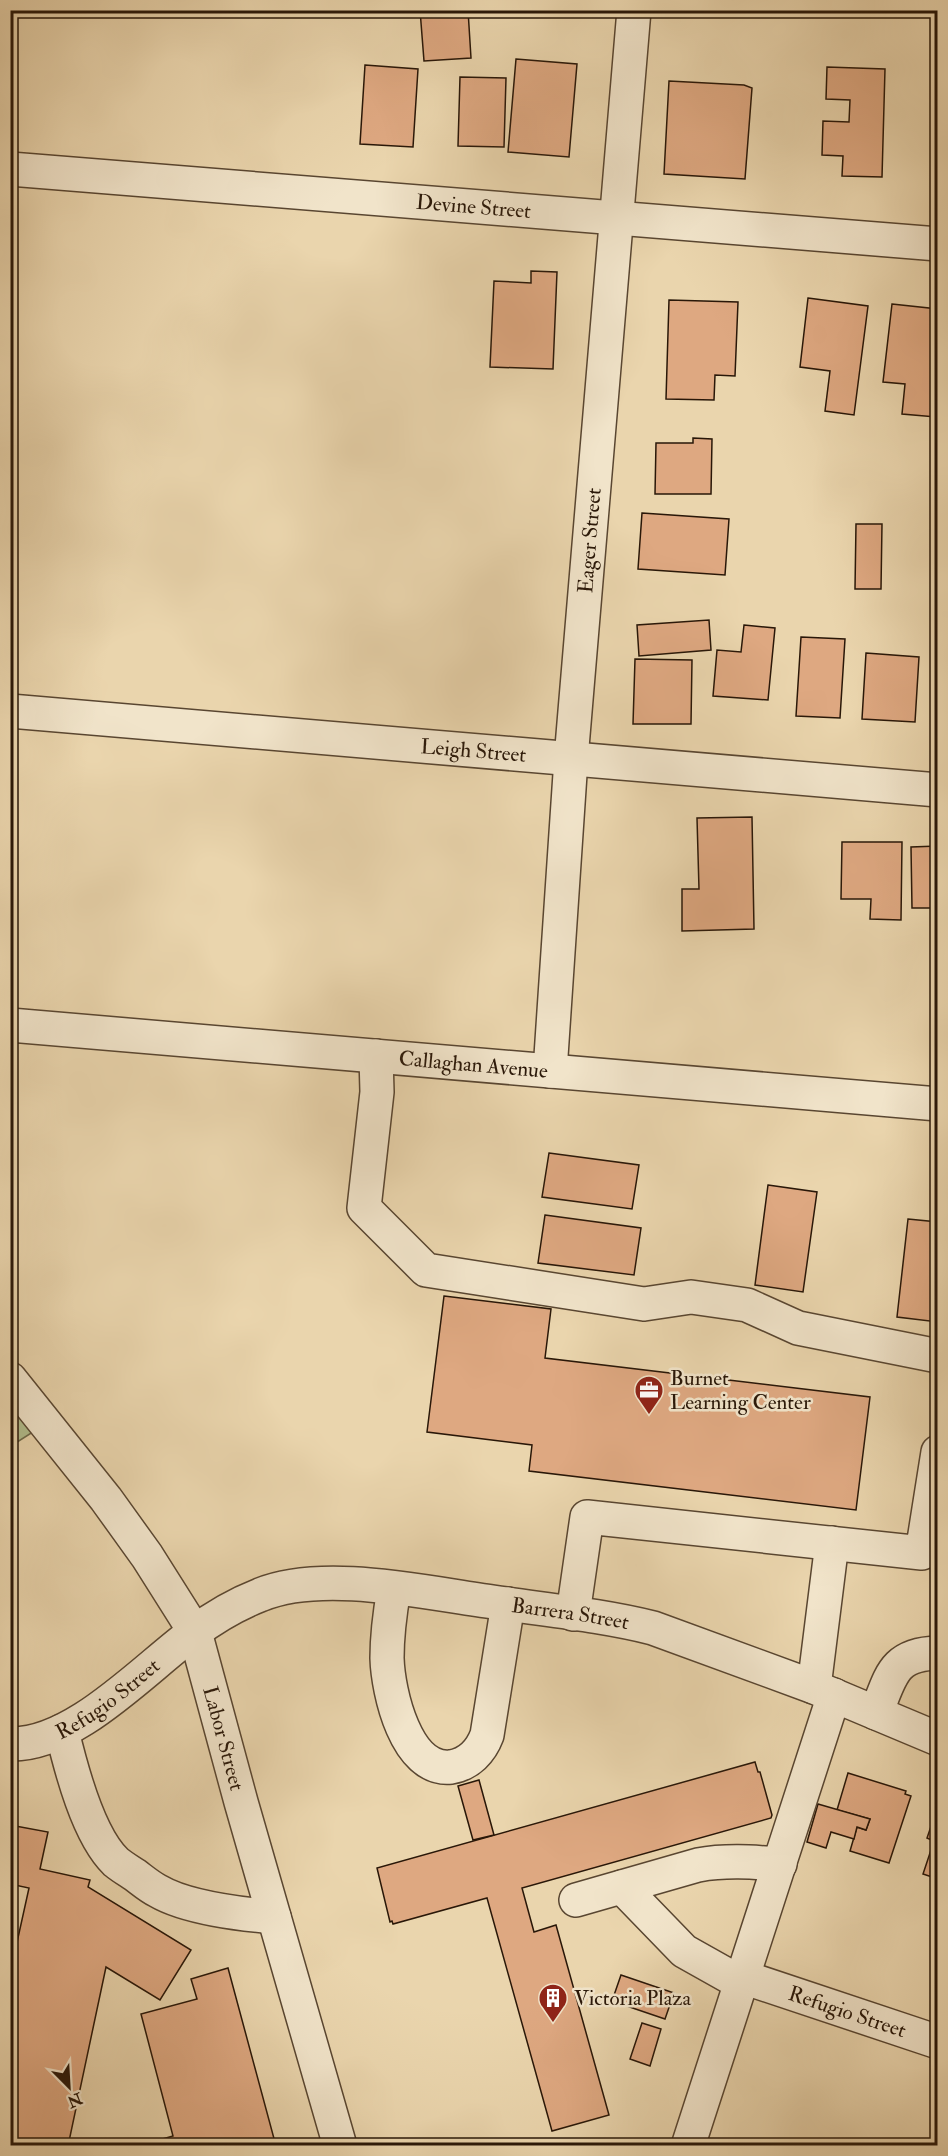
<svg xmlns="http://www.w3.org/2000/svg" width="948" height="2156" font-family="'IM FELL Double Pica',serif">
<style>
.green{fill:#b2be8e;stroke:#6e6a4b;stroke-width:1.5}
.building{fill:#dea881;stroke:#291708;stroke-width:1.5}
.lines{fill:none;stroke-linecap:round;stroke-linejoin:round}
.minor-casing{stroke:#594631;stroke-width:36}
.minor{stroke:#f1e4ca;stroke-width:33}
.labels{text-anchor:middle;stroke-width:5;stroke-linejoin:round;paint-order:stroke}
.street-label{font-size:21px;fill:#291708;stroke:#f1e4ca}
.poi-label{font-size:21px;fill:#291708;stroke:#f1e4ca;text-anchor:start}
</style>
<rect width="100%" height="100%" fill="#ead5ad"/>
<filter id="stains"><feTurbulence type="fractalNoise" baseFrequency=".00333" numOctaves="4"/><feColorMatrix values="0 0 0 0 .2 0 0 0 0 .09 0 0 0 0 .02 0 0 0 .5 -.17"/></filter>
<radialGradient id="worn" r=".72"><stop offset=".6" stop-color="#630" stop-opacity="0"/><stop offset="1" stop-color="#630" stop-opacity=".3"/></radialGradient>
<polygon class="green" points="10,1399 36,1430 11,1446 10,1446"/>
<g class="building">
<polygon points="420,10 468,10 471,58 424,61"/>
<polygon points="516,59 577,64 569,157 508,152"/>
<polygon points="365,65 418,69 413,147 360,144"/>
<polygon points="827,67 885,69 882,177 842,176 843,156 822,155 823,121 849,122 850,100 826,99"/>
<polygon points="460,77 506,78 504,147 458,146"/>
<polygon points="669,81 744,85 752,88 745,179 664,174"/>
<polygon points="531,271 557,272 553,369 490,367 494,281 531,283"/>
<polygon points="808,298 868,306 854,415 825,411 830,371 800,367"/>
<polygon points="669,300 738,302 735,376 715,375 714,400 666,399"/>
<polygon points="892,304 938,309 936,417 902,414 905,384 883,382"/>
<polygon points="693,438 712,439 711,494 655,494 656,443 693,443"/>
<polygon points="642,513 729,519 725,575 638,569"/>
<polygon points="856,524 882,524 881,589 855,589"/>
<polygon points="709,620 711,650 639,656 637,625"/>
<polygon points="744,625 775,628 768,700 713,696 717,650 741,652"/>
<polygon points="801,637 845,639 840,718 796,716"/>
<polygon points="866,653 919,657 915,722 862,719"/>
<polygon points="635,659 692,660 691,724 633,724"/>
<polygon points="938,668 938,722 934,722"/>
<polygon points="752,817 754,929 682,931 682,889 699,889 697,818"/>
<polygon points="842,842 902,842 901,920 870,919 871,899 841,899"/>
<polygon points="938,846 938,908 912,908 911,847"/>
<polygon points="549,1153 639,1165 632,1209 542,1197"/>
<polygon points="768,1185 817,1192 803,1292 755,1285"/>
<polygon points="545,1215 641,1228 634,1275 538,1263"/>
<polygon points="908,1219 938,1222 938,1322 897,1317"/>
<polygon points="444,1296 551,1309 545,1358 870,1397 856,1510 529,1471 532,1445 427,1432"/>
<polygon points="755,1762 758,1772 760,1772 772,1815 771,1818 522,1888 534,1932 556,1925 609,2115 552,2131 487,1898 393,1924 392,1921 390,1922 377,1868"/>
<polygon points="848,1773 906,1791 905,1794 911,1796 889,1863 850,1851 857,1827 866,1830 870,1819 837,1810"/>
<polygon points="479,1780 494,1835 473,1840 458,1786"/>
<polygon points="818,1804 870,1819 866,1830 857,1827 854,1839 831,1832 826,1848 807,1842"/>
<polygon points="938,1806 938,1879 923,1874 934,1841 927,1838"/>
<polygon points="10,1825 48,1832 40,1869 90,1880 88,1887 191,1950 160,2000 106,1967 68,2146 10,2146 10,1974 29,1888 10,1884"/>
<polygon points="228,1968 276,2146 138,2146 173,2136 141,2014 197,1999 191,1979"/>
<polygon points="621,1975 674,1993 665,2019 612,2001"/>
<polygon points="642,2023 661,2029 650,2066 630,2059"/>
</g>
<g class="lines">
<g class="minor-casing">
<g id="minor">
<path id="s1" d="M10 169 938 244"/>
<path id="s2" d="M10 711 938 790"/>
<path id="s3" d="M10 1025 938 1104"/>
<polyline points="376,1056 377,1092 364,1208 426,1270 644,1304 691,1297 747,1305 798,1328 938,1356"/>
<path id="s4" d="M550 1071 571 759 634 10"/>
<path id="s5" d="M10 1379 106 1499 147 1556 195 1632 241 1802 340 2146"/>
<path d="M394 1589C390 1612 387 1635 387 1658 388 1692 406 1772 451 1767 469 1764 481 1751 487 1735L508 1604"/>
<polyline points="573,1614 587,1517 922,1553 938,1452"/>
<polyline points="814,1687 832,1543"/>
<path d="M876 1713C891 1677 892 1654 938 1653"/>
<path d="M62 1731C71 1769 88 1835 116 1862 122 1867 129 1871 135 1875 143 1881 150 1887 158 1891 187 1908 241 1914 274 1917"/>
<path id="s6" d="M10 1744C74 1746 144 1669 193 1633 213 1618 237 1604 260 1595 322 1569 426 1593 493 1602 546 1610 601 1615 653 1628L814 1687 938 1739"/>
<polyline points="622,1887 684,1951 741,1983"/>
<path d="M576 1900 698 1865C726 1860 752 1862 780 1864"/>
<path id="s7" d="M743 1977 938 2042"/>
<polyline points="688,2146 834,1695"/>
</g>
</g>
<use href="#minor" class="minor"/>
</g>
<defs>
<g id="office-pin" transform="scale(1.5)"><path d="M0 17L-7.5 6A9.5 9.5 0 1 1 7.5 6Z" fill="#8f2418" stroke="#f1e4ca"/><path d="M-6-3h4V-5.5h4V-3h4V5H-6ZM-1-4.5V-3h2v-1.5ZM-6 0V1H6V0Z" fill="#fff"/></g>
<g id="building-pin" transform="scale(1.5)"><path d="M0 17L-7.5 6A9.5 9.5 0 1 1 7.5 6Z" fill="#8f2418" stroke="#f1e4ca"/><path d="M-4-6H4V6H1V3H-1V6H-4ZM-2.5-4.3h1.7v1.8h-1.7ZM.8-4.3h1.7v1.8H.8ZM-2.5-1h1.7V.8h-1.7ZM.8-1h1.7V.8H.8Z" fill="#fff"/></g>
</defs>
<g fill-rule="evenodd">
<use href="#office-pin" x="649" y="1390"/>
<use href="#building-pin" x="553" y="1998"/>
</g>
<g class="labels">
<g class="street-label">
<text dy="7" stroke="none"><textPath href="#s1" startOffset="465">Devine Street</textPath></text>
<text dy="7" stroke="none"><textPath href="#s4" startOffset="532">Eager Street</textPath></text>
<text dy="7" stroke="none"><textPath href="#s2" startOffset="465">Leigh Street</textPath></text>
<text dy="7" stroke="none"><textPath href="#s3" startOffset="465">Callaghan Avenue</textPath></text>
<text dy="7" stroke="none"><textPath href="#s6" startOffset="609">Barrera Street</textPath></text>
<text dy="7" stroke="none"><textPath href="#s6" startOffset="110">Refugio Street</textPath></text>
<text dy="7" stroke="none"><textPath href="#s5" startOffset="424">Labor Street</textPath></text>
<text dy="7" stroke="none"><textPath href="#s7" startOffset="110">Refugio Street</textPath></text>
</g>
<g class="poi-label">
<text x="670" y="1385">Burnet<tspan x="670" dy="24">Learning Center</tspan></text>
<text x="574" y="2005">Victoria Plaza</text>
</g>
</g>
<rect width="948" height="2156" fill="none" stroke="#ead5ad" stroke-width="36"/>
<rect x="12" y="12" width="924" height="2132" fill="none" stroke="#291708" stroke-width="3"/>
<rect x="18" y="18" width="912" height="2120" fill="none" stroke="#291708" stroke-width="1.5"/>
<g transform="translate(69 2087) rotate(156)" stroke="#f1e4ca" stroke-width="4.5" paint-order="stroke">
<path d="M0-4.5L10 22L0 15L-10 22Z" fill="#291708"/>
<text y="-9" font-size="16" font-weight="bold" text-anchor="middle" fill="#291708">N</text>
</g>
<rect width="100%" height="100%" filter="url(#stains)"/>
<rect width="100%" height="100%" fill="url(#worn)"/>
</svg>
